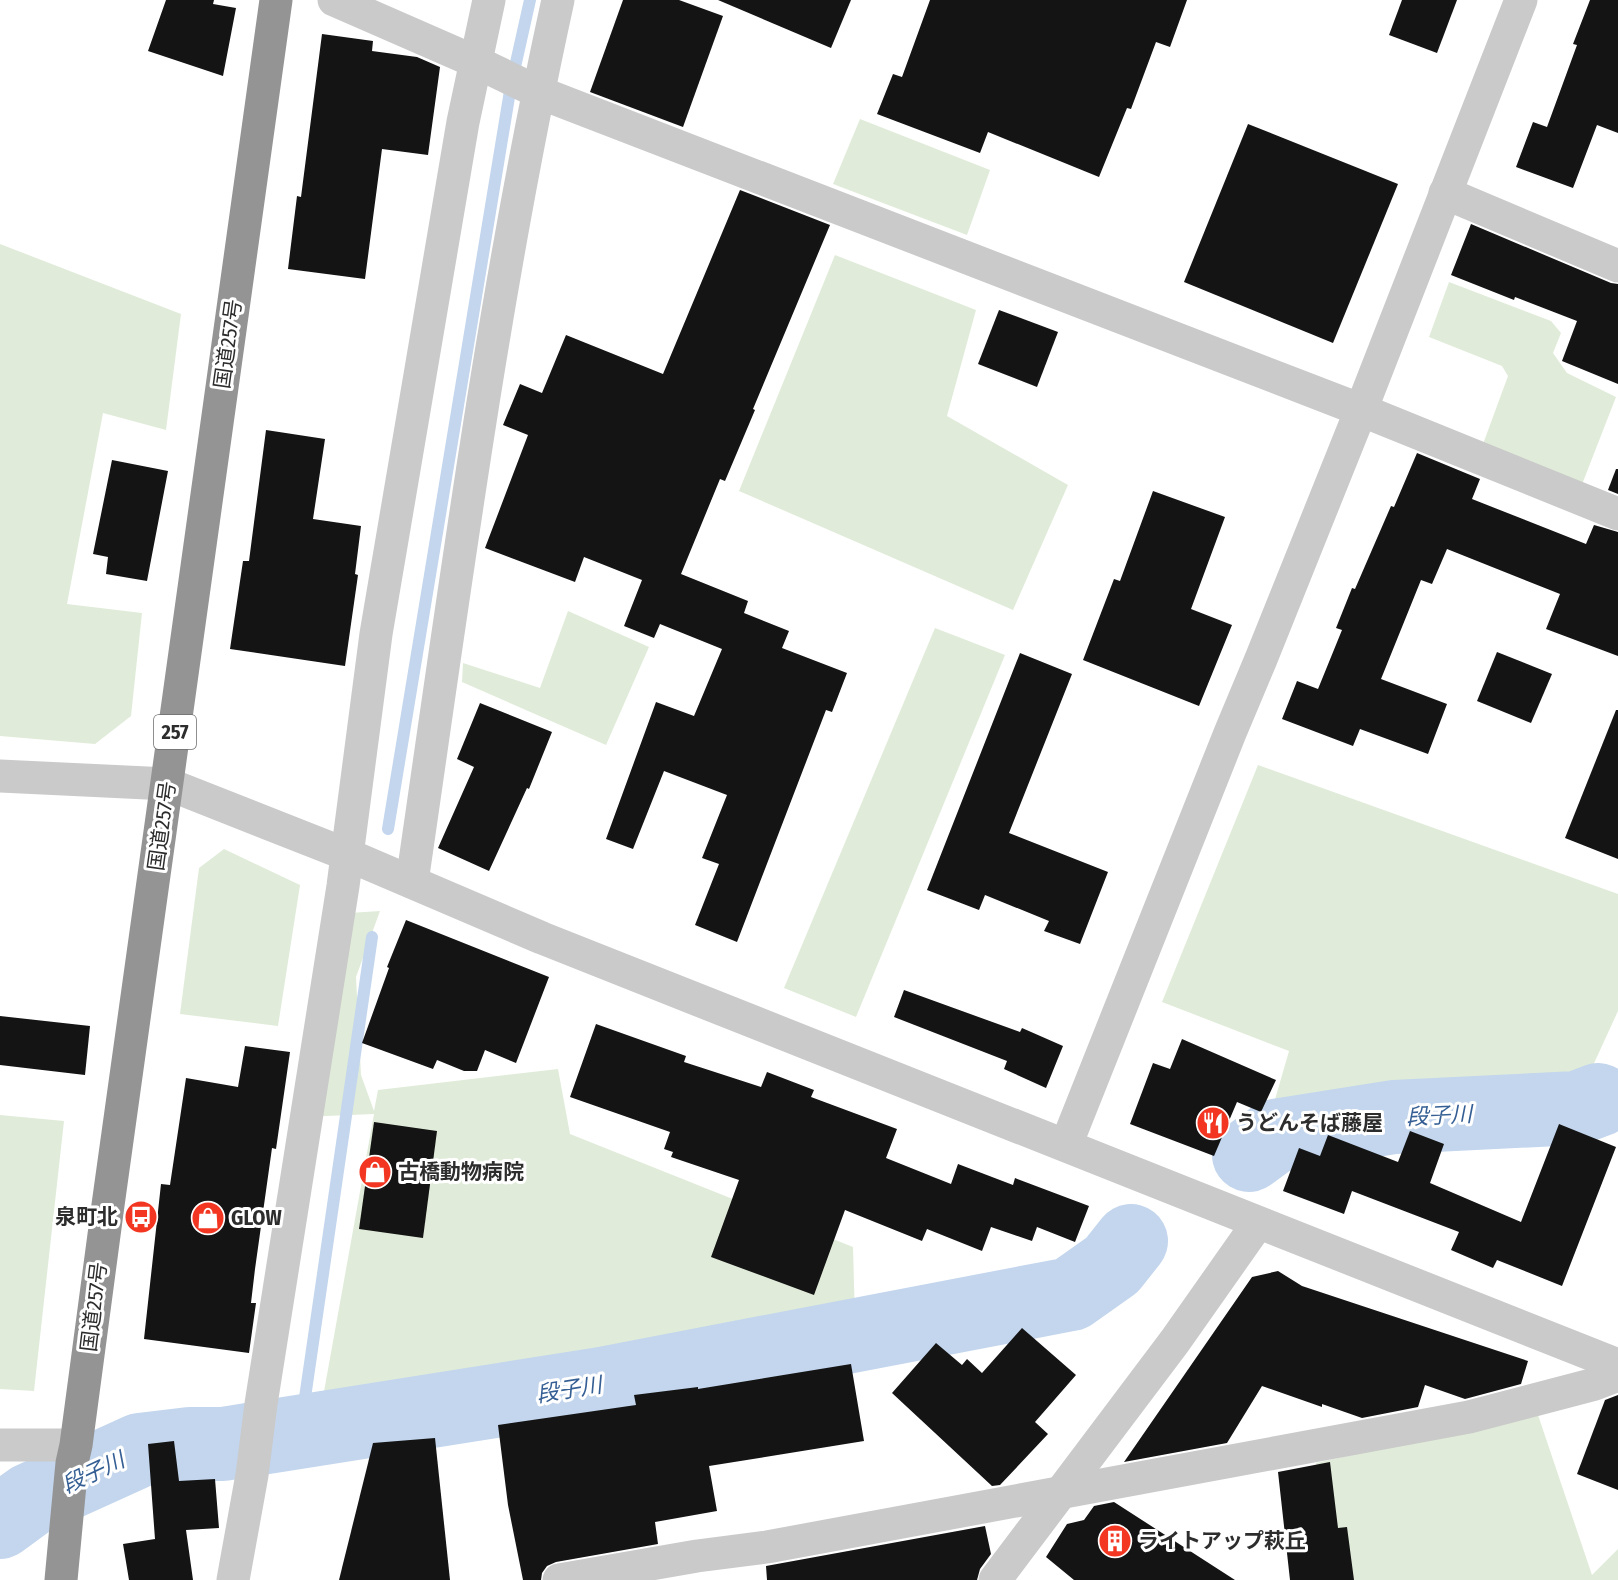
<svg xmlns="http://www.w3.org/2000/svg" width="1618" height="1580" font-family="'Fira Sans Condensed','Noto Sans JP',sans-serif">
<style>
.green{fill:#e0ecd9}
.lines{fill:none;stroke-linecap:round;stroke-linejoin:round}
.stream{stroke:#c3d6ed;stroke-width:12}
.river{stroke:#c3d6ed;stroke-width:74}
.building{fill:#141414}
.minor{stroke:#cacaca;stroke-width:33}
.highway{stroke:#949494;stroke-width:33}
.labels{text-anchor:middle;stroke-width:6;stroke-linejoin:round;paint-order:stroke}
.shield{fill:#fff;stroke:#6c6c6c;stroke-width:1.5}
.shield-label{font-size:20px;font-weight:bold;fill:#2d2d2d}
.street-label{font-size:21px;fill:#2d2d2d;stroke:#fff}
.poi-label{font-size:21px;font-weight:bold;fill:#2d2d2d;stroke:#fff;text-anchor:start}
.water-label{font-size:22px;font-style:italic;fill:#355f94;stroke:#fff}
</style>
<rect width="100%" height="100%" fill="#fff"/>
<g class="green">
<polygon points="860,119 990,170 967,235 833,184"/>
<polygon points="0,244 181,314 166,430 103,413 67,604 142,613 131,716 95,744 0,736"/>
<polygon points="835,255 976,310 947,416 1068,485 1013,610 739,491"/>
<polygon points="1449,282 1551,321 1561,333 1553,353 1567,373 1616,397 1581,487 1483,444 1508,376 1502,366 1429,337"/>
<polygon points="568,611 649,647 606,745 462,682 463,663 540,688"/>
<polygon points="935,628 1005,655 856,1017 784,988"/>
<polygon points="1258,765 1618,894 1618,1011 1590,1072 1533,1131 1263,1141 1289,1051 1162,1002"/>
<polygon points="224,849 300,885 278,1026 180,1014 199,868"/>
<polygon points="380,911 356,977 361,1075 374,1111 378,1090 558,1069 570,1134 853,1247 855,1321 323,1397 374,1114 302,1117 334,914"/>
<polygon points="0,1115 64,1121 34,1391 0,1389"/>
<polygon points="1537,1412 1592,1575 1618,1549 1618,1580 1343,1580 1316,1463"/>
</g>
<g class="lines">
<g class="stream">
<polyline points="388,829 511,85 530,0"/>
<polyline points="300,1432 372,937"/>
</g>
<g class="river">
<polyline points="1249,1155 1275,1136 1394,1117 1577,1108 1598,1100"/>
<polyline points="0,1522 30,1500 140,1450 190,1444 223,1444 601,1384 1071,1294 1112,1265 1131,1241"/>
</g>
</g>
<g class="building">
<polygon points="166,0 214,0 213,4 236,8 223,76 148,51"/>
<polygon points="623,0 679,0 723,16 683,127 590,92"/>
<polygon points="718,0 851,0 831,48"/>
<polygon points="930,0 1187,0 1170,47 1156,42 1131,109 1127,108 1099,177 988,132 980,153 877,114 893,74 902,77"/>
<polygon points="1402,0 1457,0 1437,53 1389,35"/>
<polygon points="1590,0 1618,0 1618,133 1597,125 1573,188 1516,167 1533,122 1547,127 1577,45 1573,44"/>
<polygon points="322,34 373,41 372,51 417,57 440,67 428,155 382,149 365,279 288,269 297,196 301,197"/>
<polygon points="1248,124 1398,184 1333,343 1184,282"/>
<polygon points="740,190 830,225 753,409 755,410 725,481 720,479 681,574 748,601 744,613 789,631 782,648 847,673 832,712 826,710 737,942 695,925 719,864 702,858 727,795 664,771 633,849 606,839 656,702 694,716 722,649 660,624 654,638 624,626 642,580 584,557 575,582 485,548 528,435 503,425 520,384 542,393 566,335 663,374"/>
<polygon points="1471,224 1611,283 1618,284 1618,384 1562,361 1577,321 1515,297 1514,300 1451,275"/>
<polygon points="999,310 1058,332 1037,387 978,364"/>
<polygon points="266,430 325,439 313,519 361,526 355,574 358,575 345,666 230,649 243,561 249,561"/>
<polygon points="1417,453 1480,479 1472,499 1586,544 1594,525 1618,532 1618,656 1546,629 1560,594 1447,549 1432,584 1421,580 1381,679 1447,704 1428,754 1360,729 1353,746 1282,719 1297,681 1318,689 1342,630 1336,628 1352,588 1355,589 1391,506 1394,507"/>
<polygon points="112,460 168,471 147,581 106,574 108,557 93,554"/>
<polygon points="1616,469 1618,469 1618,494 1608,490"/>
<polygon points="1153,491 1225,517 1191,609 1232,625 1199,706 1083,660 1114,579 1120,581"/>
<polygon points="1497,652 1552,674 1531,723 1477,701"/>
<polygon points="1020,653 1072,674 1009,833 1108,872 1080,944 1044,931 1049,921 985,895 979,910 927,890"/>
<polygon points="480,703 552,732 529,789 527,788 489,871 438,848 474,767 457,759"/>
<polygon points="1616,710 1618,710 1618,859 1565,838"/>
<polygon points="406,920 549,977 516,1063 485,1050 477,1071 464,1071 437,1060 433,1069 362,1043 389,968 387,967"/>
<polygon points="904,990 1020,1032 1022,1028 1063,1046 1046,1088 1004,1069 1007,1061 894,1017"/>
<polygon points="0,1016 90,1026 85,1075 0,1065"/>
<polygon points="596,1024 686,1056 684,1062 761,1087 767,1072 814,1090 811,1097 897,1129 886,1158 951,1184 958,1164 1013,1185 1015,1178 1089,1206 1075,1242 1037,1227 1032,1241 991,1227 982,1251 927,1229 922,1241 845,1210 814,1295 711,1257 739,1180 671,1157 673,1152 664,1149 670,1132 570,1097"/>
<polygon points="1182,1039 1276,1080 1261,1112 1237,1102 1214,1156 1130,1124 1153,1063 1170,1069"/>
<polygon points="245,1046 290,1052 276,1149 272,1148 255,1269 251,1303 256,1303 249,1353 144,1339 161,1184 170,1185 186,1078 238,1087"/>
<polygon points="374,1122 437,1131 423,1238 359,1229"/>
<polygon points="1559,1124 1616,1147 1562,1286 1497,1260 1493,1268 1451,1250 1459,1232 1352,1191 1344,1214 1283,1191 1299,1148 1320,1156 1328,1135 1398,1162 1410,1131 1444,1144 1430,1183 1521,1222"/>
<polygon points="1278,1271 1302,1286 1528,1361 1521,1384 1465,1399 1425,1385 1418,1407 1362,1418 1322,1404 1322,1407 1262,1386 1227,1443 1124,1462 1252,1277"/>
<polygon points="1022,1328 1076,1375 1035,1422 1048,1434 1000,1485 992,1486 892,1393 936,1343 962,1365 967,1359 982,1373"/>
<polygon points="851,1364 864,1441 709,1466 717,1511 655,1522 658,1544 556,1562 547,1566 542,1573 541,1580 523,1580 508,1505 498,1425 636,1405 634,1395 698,1387 698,1389"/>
<polygon points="1618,1395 1618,1490 1577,1474 1605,1400"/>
<polygon points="435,1438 450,1580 339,1580 373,1443"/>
<polygon points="174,1441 179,1481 215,1479 219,1528 186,1530 193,1580 129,1580 123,1544 155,1539 148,1444"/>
<polygon points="1330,1462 1338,1528 1347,1527 1354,1580 1290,1580 1278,1472"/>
<polygon points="1114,1502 1235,1580 1074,1580 1046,1557 1067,1524 1084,1520 1094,1506"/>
<polygon points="985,1526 991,1554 980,1569 977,1580 767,1580 766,1566"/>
</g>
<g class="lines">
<g class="minor">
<polyline points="334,0 476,62 538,92 1361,410 1618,514"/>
<polyline points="1445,193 1618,266"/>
<polyline points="0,776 168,784 348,855 542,938 1618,1365"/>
<path d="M412 882C455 587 494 291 558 0"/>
<polyline points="1066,1145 1230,733 1261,659 1361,410 1521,0"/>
<polyline points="0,1445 76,1445"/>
<polyline points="233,1580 252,1475 261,1404 343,886 376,634 463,122 489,0"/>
<polyline points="559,1580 697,1556 767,1547 1469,1417 1595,1384 1618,1375"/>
<polyline points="995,1580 1175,1341 1258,1223"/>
</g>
<polyline class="highway" points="61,1580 72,1463 76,1445 108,1205 276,0"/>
</g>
<defs>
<g id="restaurant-disc" transform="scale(1.725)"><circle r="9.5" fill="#f23621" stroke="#fff"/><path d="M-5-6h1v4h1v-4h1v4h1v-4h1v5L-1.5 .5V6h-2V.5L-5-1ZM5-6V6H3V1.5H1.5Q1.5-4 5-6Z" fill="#fff"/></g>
<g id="shop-disc" transform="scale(1.725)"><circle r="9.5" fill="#f23621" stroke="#fff"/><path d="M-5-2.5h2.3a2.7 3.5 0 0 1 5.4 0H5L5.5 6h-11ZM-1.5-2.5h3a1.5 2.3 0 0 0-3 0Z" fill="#fff"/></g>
<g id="bus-disc" transform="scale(1.725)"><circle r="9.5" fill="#f23621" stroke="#fff"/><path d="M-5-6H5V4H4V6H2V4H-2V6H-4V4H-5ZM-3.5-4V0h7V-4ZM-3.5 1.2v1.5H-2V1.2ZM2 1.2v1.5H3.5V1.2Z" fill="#fff"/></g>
<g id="building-disc" transform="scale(1.725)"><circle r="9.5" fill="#f23621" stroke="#fff"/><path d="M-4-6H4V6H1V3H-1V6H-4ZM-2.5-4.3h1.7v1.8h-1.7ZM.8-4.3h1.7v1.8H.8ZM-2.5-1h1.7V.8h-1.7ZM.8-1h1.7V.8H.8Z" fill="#fff"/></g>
</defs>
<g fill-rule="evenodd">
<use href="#restaurant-disc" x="1213" y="1123"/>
<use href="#shop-disc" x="375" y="1172"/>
<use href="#bus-disc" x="141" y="1217"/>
<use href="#shop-disc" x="208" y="1218"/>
<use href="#building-disc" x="1115" y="1541"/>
</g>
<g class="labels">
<rect class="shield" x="154" y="715" width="42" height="34" rx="4.5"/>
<g class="shield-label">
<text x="175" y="739">257</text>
</g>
<g class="street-label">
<text transform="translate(228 344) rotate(-82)" y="7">国道257号</text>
<text transform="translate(162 826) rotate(-82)" y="7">国道257号</text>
<text transform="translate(94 1307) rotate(-83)" y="7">国道257号</text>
</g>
<g class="poi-label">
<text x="1236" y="1130">うどんそば藤屋</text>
<text x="398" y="1179">古橋動物病院</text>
<text x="118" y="1224" text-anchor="end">泉町北</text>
<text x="231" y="1225">GLOW</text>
<text x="1138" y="1548">ライトアップ萩丘</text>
</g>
<g class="water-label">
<text transform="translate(1439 1115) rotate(-3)" y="8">段子川</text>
<text transform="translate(569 1389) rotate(-9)" y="8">段子川</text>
<text transform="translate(93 1472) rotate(-25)" y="8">段子川</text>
</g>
</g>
</svg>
